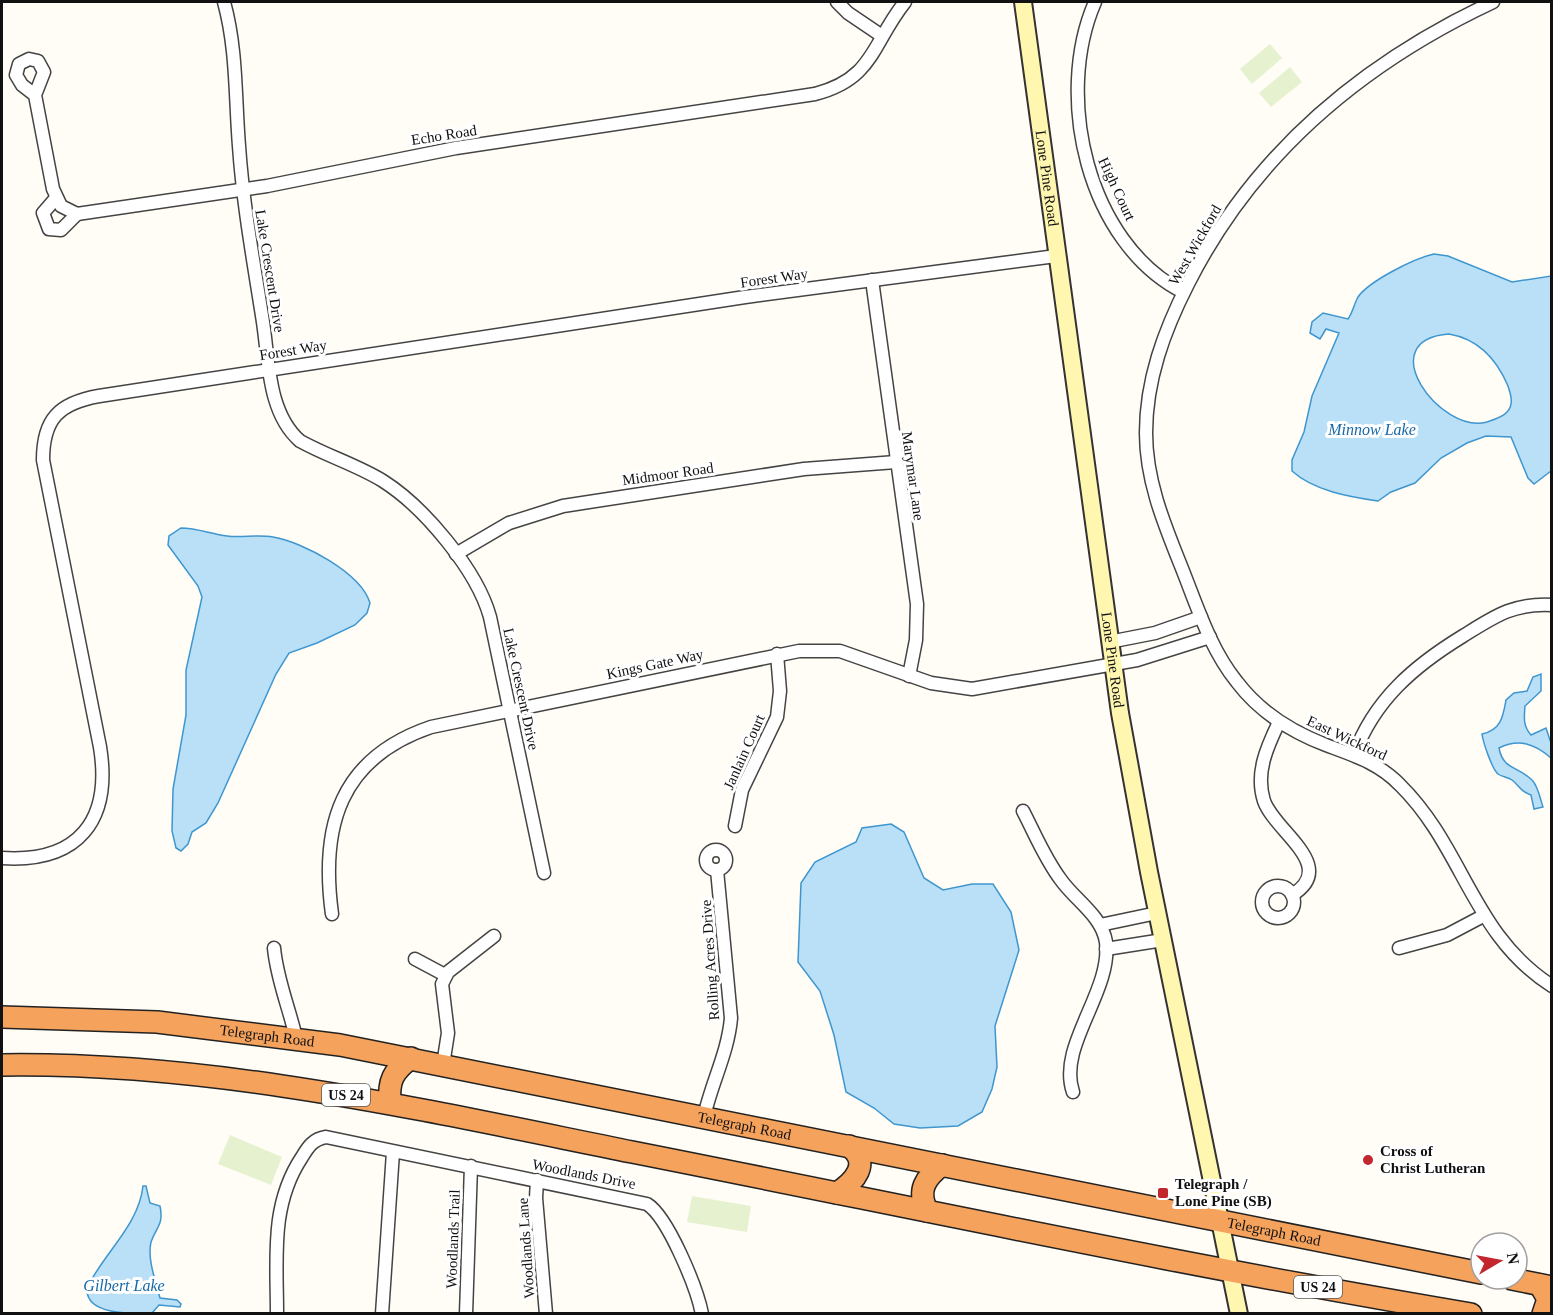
<svg xmlns="http://www.w3.org/2000/svg" width="1553" height="1315" font-family="Georgia,serif">
<style>
.pitch{fill:#e6f2cf}
.water{fill:#b9e0f7;stroke:#3f96cf;stroke-width:1.5;fill-rule:evenodd}
.lines{fill:none;stroke-linecap:round;stroke-linejoin:round}
.street-casing{stroke:#444;stroke-width:15}
.secondary-casing{stroke:#333;stroke-width:20}
.highway-casing{stroke:#222;stroke-width:24}
.street{stroke:#fff;stroke-width:12}
.secondary{stroke:#fff6b0;stroke-width:16}
.highway{stroke:#f5a25d;stroke-width:21}
.poi-dot{fill:#c4262e;stroke:#fff;stroke-width:2}
.labels{text-anchor:middle;stroke-width:6;stroke-linejoin:round;paint-order:stroke}
.shield{fill:#fff;stroke:#585858;stroke-width:1.5}
.shield-label{font-size:14px;font-weight:bold;fill:#111}
.street-label{font-size:15px;fill:#111;stroke:#fff}
.poi-label{font-size:15px;font-weight:bold;fill:#111;stroke:#fff;text-anchor:start}
.water-label{font-size:16px;font-style:italic;fill:#1768a6;stroke:#fff}
</style>
<rect width="100%" height="100%" fill="#fffdf5"/>
<g class="pitch">
<polygon points="1270,44 1282,58 1252,84 1240,69"/>
<polygon points="1290,67 1302,82 1271,107 1259,93"/>
<polygon points="230,1135 282,1157 271,1185 218,1164"/>
<polygon points="692,1196 751,1206 747,1232 687,1222"/>
</g>
<g class="water">
<path d="M1434 254 1448 256 1512 282 1551 276V471L1534 484 1528 478 1511 437 1486 436 1467 443 1441 458 1415 483 1391 492 1378 501C1350 497 1314 491 1292 471V460L1304 432 1312 396 1339 333 1326 329 1320 339 1310 333 1312 322 1323 313 1348 319C1353 312 1354 304 1358 297 1369 281 1415 258 1434 254ZM1449 334C1478 339 1497 360 1508 386 1511 395 1514 405 1507 412 1503 417 1493 420 1487 422 1441 435 1370 340 1449 334Z"/>
<path d="M181 528C197 528 211 534 227 536 242 538 257 534 273 537 303 542 361 573 370 603L367 613 355 625 317 643 289 653 276 674 218 803 206 823 192 832 188 844 181 851 176 848 172 831 173 789 186 715V670L202 597 198 586 168 545 169 536Z"/>
<path d="M1541 674V691L1525 706C1524 718 1523 726 1531 735L1546 728 1551 743V758C1535 744 1519 738 1499 748 1503 770 1518 766 1532 780 1538 786 1540 798 1543 807L1534 809 1531 795C1519 791 1520 786 1512 780 1508 777 1502 777 1498 774 1492 769 1483 742 1482 734 1501 730 1503 717 1506 700L1514 693 1527 691 1533 677Z"/>
<polygon points="891,824 904,832 924,878 943,890 972,884 993,884 1011,912 1019,950 995,1026 997,1067 992,1089 982,1112 958,1126 920,1128 894,1124 874,1108 846,1092 834,1035 820,991 798,962 801,883 815,862 856,842 862,828"/>
<path d="M143 1186H146L150 1203 160 1206C164 1225 156 1227 151 1242 147 1259 156 1282 160 1298L177 1300 181 1304 180 1307 159 1305 152 1313C131 1314 85 1315 87 1288 103 1254 139 1225 143 1186Z"/>
</g>
<g class="lines">
<g class="street-casing">
<g id="street">
<path d="M224 2C237 49 235 97 239 146 243 205 254 264 263 322 269 362 268 413 300 441 327 456 357 465 383 481 424 507 477 570 490 617L544 873"/>
<polyline points="837,2 848,13 882,36"/>
<path d="M1095 2C1054 96 1087 243 1183 292"/>
<path d="M1493 2C1363 63 1254 153 1188 284 1164 331 1146 380 1146 433 1146 482 1165 526 1183 571 1198 609 1211 650 1237 682 1259 711 1292 732 1326 745 1353 755 1379 763 1400 785 1464 848 1472 935 1552 986"/>
<path d="M35 95 22 85 16 75 19 64 29 59 38 61 44 72 35 95 53 189 61 206 77 214 267 186 456 148 815 94C874 79 872 43 905 2"/>
<polyline points="56,198 43,213 49,229 61,230 77,214"/>
<polyline points="872,280 917,604 916,640 909,676"/>
<polyline points="456,554 509,523 563,506 804,469 896,462"/>
<polyline points="1109,642 1155,633 1201,617"/>
<path d="M1279 722C1267 747 1255 773 1264 801 1275 832 1339 866 1292 895"/>
<path d="M1354 755C1374 700 1414 666 1463 636 1495 616 1513 603 1552 605"/>
<path d="M1023 811C1035 834 1045 859 1061 880 1075 900 1102 916 1106 942 1112 992 1057 1046 1073 1092"/>
<polyline points="735,826 742,790 777,717 780,691 777,654"/>
<circle cx="716" cy="860" r="10"/>
<path d="M2 858C78 863 112 821 100 747L43 460C43 419 59 403 99 396L745 297 1056 256"/>
<circle cx="1278" cy="902" r="16"/>
<path d="M332 914C320 826 340 758 431 727L799 651H840L931 683 972 689 1137 660 1210 637"/>
<polyline points="1100,925 1157,913"/>
<path d="M274 948C277 980 289 1007 296 1038"/>
<polyline points="1399,948 1447,935 1483,916"/>
<polyline points="1106,949 1163,940"/>
<polyline points="415,959 445,975"/>
<polyline points="443,1065 448,1033 442,984 448,972 494,936"/>
<path d="M704 1117C711 1084 728 1053 731 1018L717 870"/>
<polyline points="537,1180 536,1198 546,1314"/>
<path d="M277 1314C277 1258 270 1205 302 1157 308 1147 313 1139 326 1137L647 1204C668 1217 697 1288 702 1314"/>
<polyline points="382,1314 393,1152"/>
<polyline points="466,1314 471,1166"/>
</g>
</g>
<g class="secondary-casing">
<g id="secondary">
<path id="s1" d="M1023 2 1120 713 1149 872 1239 1314"/>
</g>
</g>
<g class="highway-casing">
<g id="highway">
<path id="s2" d="M2 1017 157 1022 340 1045 1481 1273"/>
<path d="M2 1065C216 1062 423 1110 632 1152 911 1207 1190 1267 1471 1314"/>
<path d="M390 1103C388 1081 393 1071 411 1058"/>
<path d="M837 1193C854 1182 872 1163 849 1146"/>
<path d="M927 1211C917 1190 925 1178 942 1165"/>
<polyline points="1512,1279 1552,1287"/>
<polyline points="1540,1285 1548,1299 1543,1314"/>
</g>
</g>
<use href="#street" class="street"/>
<use href="#secondary" class="secondary"/>
<use href="#highway" class="highway"/>
</g>
<g class="poi-dot">
<circle cx="1368" cy="1160" r="6"/>
<rect x="1157" y="1187" width="12" height="12" rx="3"/>
</g>
<g class="labels">
<g class="shield">
<rect x="322" y="1084" width="48" height="22" rx="4.5"/>
<rect x="1294" y="1276" width="48" height="22" rx="4.5"/>
</g>
<g class="shield-label">
<text x="346" y="1100">US 24</text>
<text x="1318" y="1292">US 24</text>
</g>
<g class="street-label">
<text transform="translate(444 135) rotate(-9)" y="5">Echo Road</text>
<text dy="5" stroke="none"><textPath href="#s1" startOffset="178">Lone Pine Road</textPath></text>
<text transform="translate(1117 189) rotate(65)" y="5">High Court</text>
<text transform="translate(1195 245) rotate(-60)" y="5">West Wickford</text>
<text transform="translate(270 271) rotate(81)" y="5">Lake Crescent Drive</text>
<text transform="translate(774 278) rotate(-8)" y="5">Forest Way</text>
<text transform="translate(293 350) rotate(-9)" y="5">Forest Way</text>
<text transform="translate(668 474) rotate(-8)" y="5">Midmoor Road</text>
<text transform="translate(913 476) rotate(82)" y="5">Marymar Lane</text>
<text dy="5" stroke="none"><textPath href="#s1" startOffset="664">Lone Pine Road</textPath></text>
<text transform="translate(655 664) rotate(-12)" y="5">Kings Gate Way</text>
<text transform="translate(521 689) rotate(78)" y="5">Lake Crescent Drive</text>
<text transform="translate(1347 738) rotate(25)" y="5">East Wickford</text>
<text transform="translate(744 752) rotate(-66)" y="5">Janlain Court</text>
<text transform="translate(710 960) rotate(-94)" y="5">Rolling Acres Drive</text>
<text dy="5" stroke="none"><textPath href="#s2" startOffset="266">Telegraph Road</textPath></text>
<text dy="5" stroke="none"><textPath href="#s2" startOffset="752">Telegraph Road</textPath></text>
<text transform="translate(584 1174) rotate(11)" y="5">Woodlands Drive</text>
<text dy="5" stroke="none"><textPath href="#s2" startOffset="1292">Telegraph Road</textPath></text>
<text transform="translate(453 1239) rotate(-88)" y="5">Woodlands Trail</text>
<text transform="translate(526 1248) rotate(-94)" y="5">Woodlands Lane</text>
</g>
<g class="poi-label">
<text x="1380" y="1156">Cross of<tspan x="1380" dy="17">Christ Lutheran</tspan></text>
<text x="1175" y="1189">Telegraph /<tspan x="1175" dy="17">Lone Pine (SB)</tspan></text>
</g>
<g class="water-label">
<text x="1372" y="435">Minnow Lake</text>
<text x="124" y="1291">Gilbert Lake</text>
</g>
</g>
<rect width="1553" height="1315" fill="none" stroke="#111111" stroke-width="6"/>
<g transform="translate(1499 1261) rotate(80)"><circle r="28" fill="#ffffff" stroke="#a0a0a0" stroke-width="1.5"/>
<path d="M0-4.5L10 22L0 15L-10 22Z" fill="#c4262e"/>
<text y="-9" font-size="16" font-weight="bold" text-anchor="middle" fill="#111111">N</text>
</g>
</svg>
